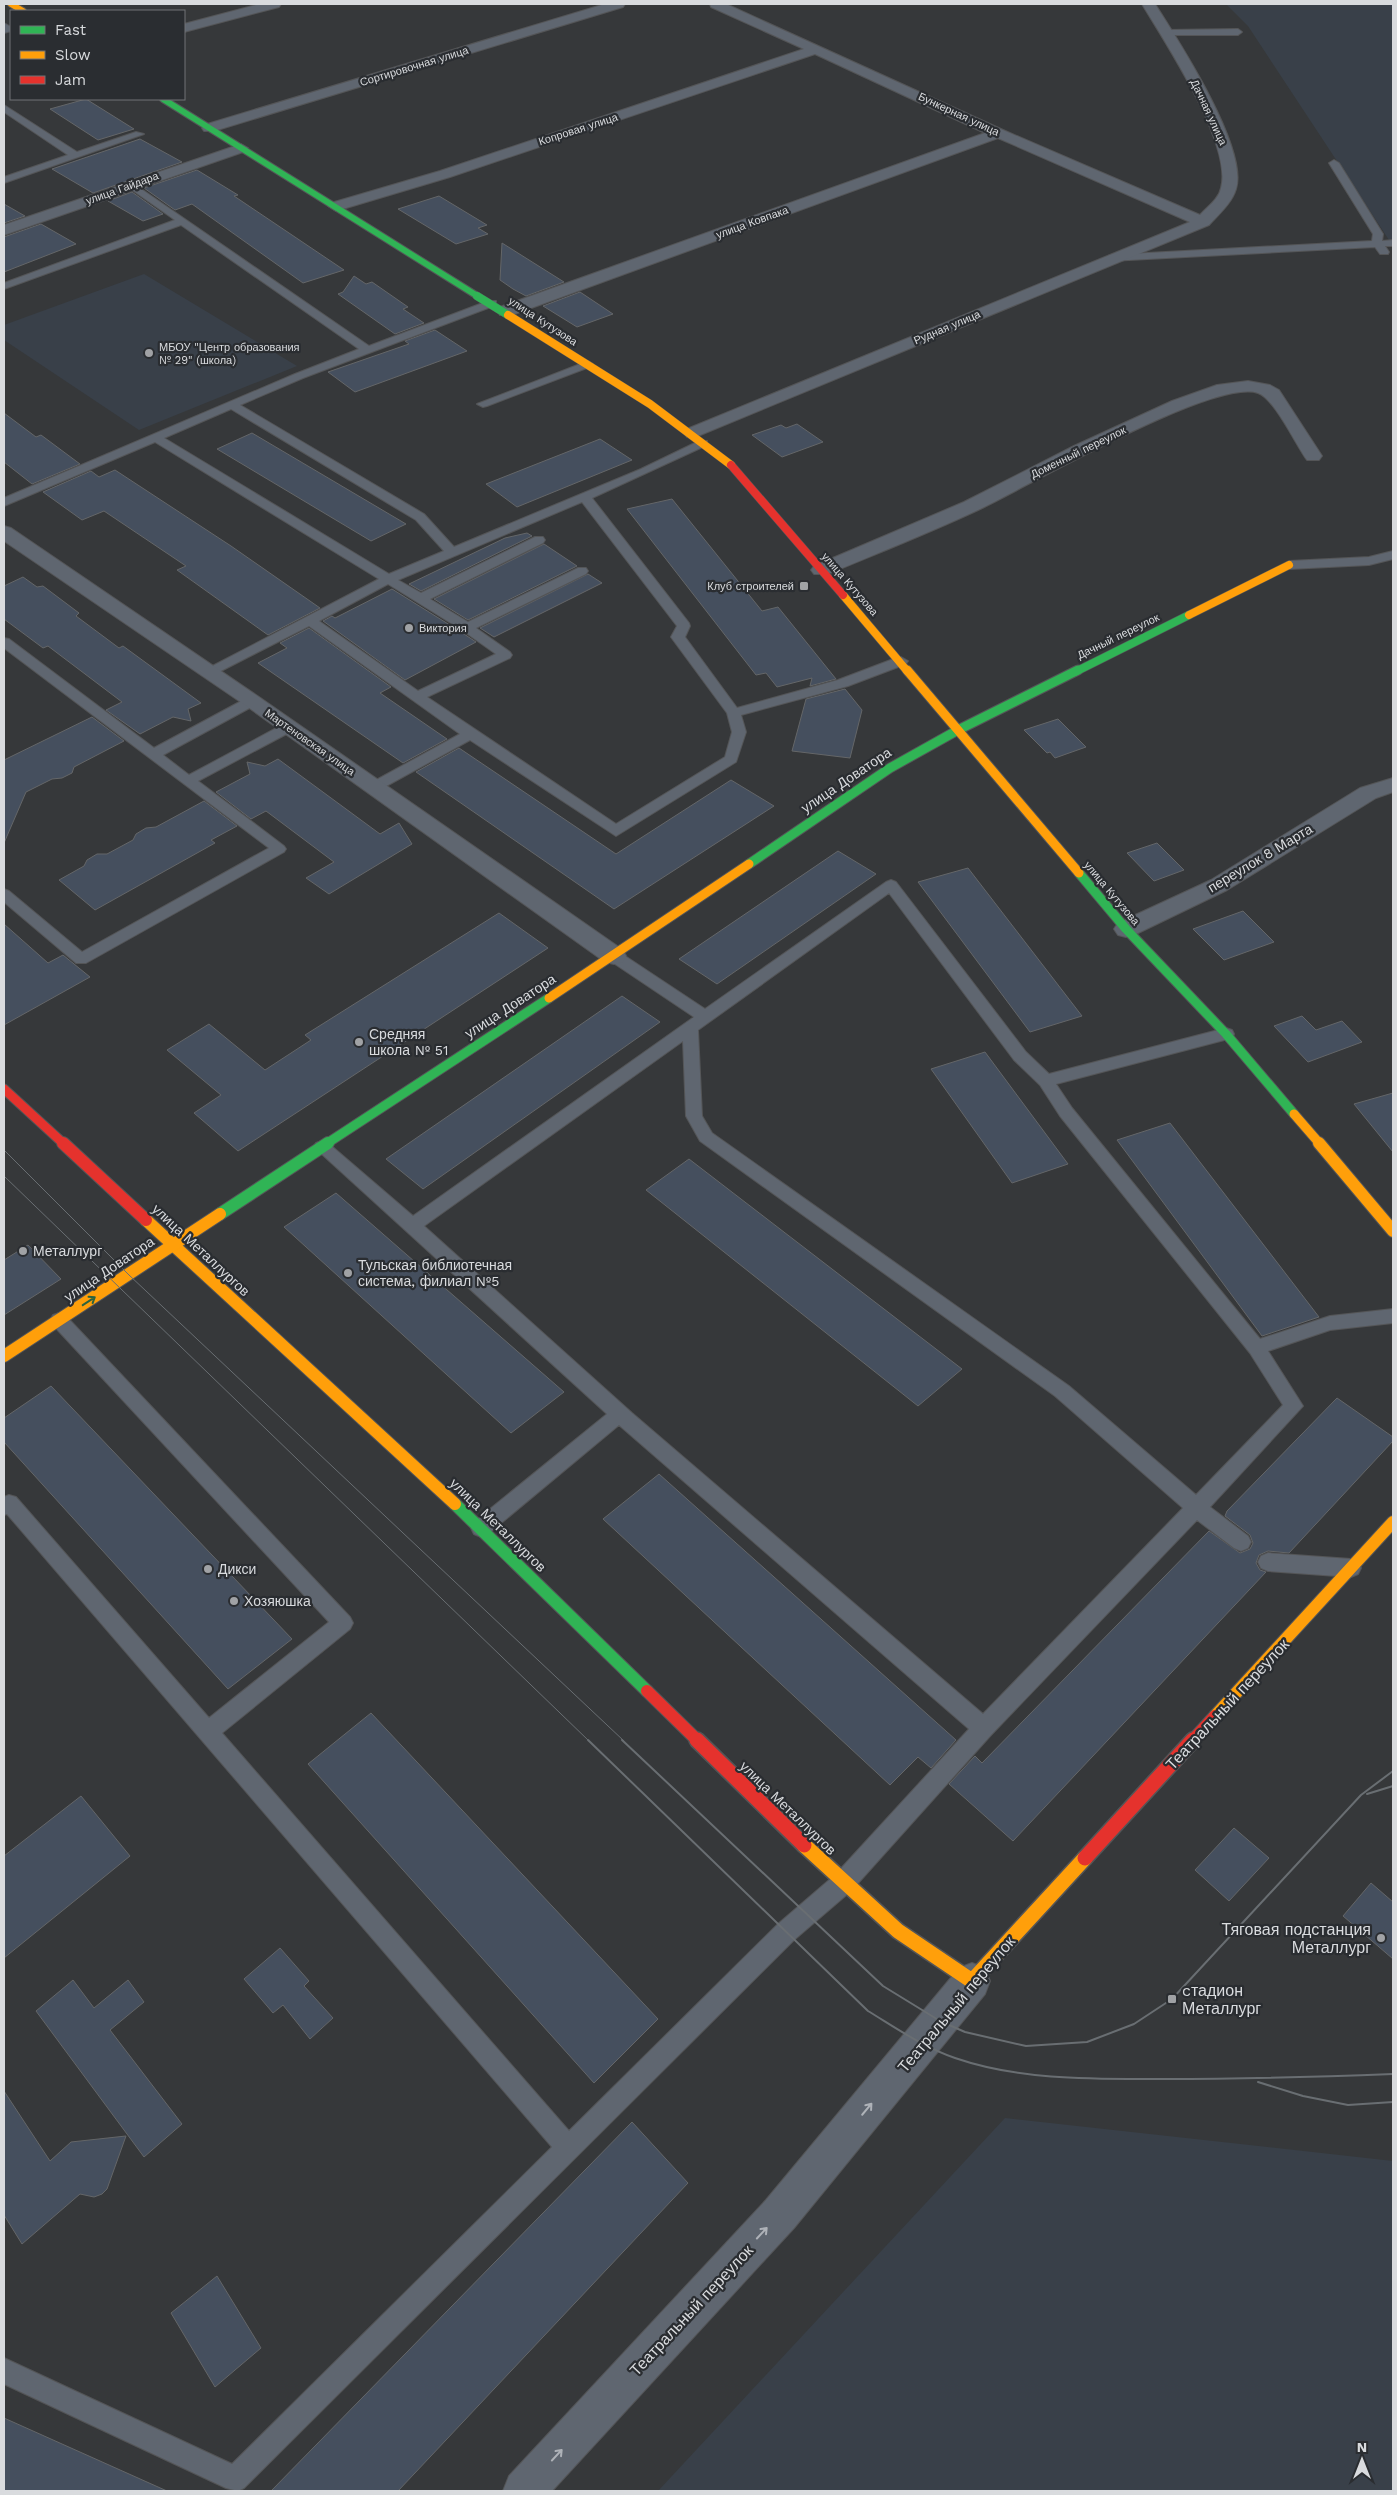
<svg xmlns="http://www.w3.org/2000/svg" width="1397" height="2495" font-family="'Work Sans',sans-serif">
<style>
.built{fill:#394049}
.building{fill:#454f5e;stroke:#646668}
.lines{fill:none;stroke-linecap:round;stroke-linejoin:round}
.lane-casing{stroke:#545557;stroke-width:2}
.street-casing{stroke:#545557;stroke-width:2}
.fast-far3-casing{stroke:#545557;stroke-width:8}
.fast-far2-casing{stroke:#545557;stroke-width:9}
.fast-far1-casing{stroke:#545557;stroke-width:11}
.fast-casing{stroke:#545557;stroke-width:14}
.slow-far4-casing{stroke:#545557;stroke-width:8}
.slow-far3-casing{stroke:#545557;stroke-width:9}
.slow-far2-casing{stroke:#545557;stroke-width:11}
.slow-far1-casing{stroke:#545557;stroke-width:14}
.slow-casing{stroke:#545557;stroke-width:18}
.jam-far3-casing{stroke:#545557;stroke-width:9}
.jam-far2-casing{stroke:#545557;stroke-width:11}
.jam-far1-casing{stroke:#545557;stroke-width:14}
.jam-casing{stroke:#545557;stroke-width:18}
.lane{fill:#5f6670;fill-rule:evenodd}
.street{fill:#5f6670;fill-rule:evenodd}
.fast-far3{stroke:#30b455;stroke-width:6}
.fast-far2{stroke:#30b455;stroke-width:8}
.fast-far1{stroke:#30b455;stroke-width:9}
.fast{stroke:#30b455;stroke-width:12}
.slow-far4{stroke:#ff9f0a;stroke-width:6}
.slow-far3{stroke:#ff9f0a;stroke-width:8}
.slow-far2{stroke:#ff9f0a;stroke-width:9}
.slow-far1{stroke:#ff9f0a;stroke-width:12}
.slow{stroke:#ff9f0a;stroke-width:15}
.jam-far3{stroke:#e5322d;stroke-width:8}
.jam-far2{stroke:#e5322d;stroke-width:9}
.jam-far1{stroke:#e5322d;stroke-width:12}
.jam{stroke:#e5322d;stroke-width:15}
.tram-far1{stroke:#696e72;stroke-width:1}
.tram{stroke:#696e72;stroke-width:2}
.oneway{stroke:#2c633f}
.oneway2{stroke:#aeb2b8}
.poi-dot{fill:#a0a2a5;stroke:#2a2d31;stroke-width:2}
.labels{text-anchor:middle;stroke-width:4.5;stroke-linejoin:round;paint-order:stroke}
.far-street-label{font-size:11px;fill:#d9dbde;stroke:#2a2d31}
.far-poi-label{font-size:11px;fill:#d9dbde;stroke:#2a2d31;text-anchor:start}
.street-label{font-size:14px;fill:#d9dbde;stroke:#2a2d31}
.poi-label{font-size:14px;fill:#d9dbde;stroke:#2a2d31;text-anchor:start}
.near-street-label{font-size:16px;fill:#d9dbde;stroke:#2a2d31}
.near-poi-label{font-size:16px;fill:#d9dbde;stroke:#2a2d31;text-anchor:end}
</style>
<rect width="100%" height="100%" fill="#36383a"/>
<g class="built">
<polygon points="1226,4 1393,4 1393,246 1248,26"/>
<polygon points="144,274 297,366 139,430 4,340 4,325"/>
<polygon points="1005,2118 1393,2161 1393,2491 658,2491"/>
</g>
<g class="building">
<polygon points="86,99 134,129 98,140 50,109"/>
<polygon points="140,139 182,162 93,193 52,169"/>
<polygon points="197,170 238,195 234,196 344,270 303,283 192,204 175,210 144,188"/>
<polygon points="132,192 163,214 143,221 108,201"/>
<polygon points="439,196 487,225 478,228 488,234 456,244 398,209"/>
<polygon points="4,204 25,216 4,223"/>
<polygon points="41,224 76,244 4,272 4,237"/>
<polygon points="502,243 564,282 526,296 513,289 500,280"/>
<polygon points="354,276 366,284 372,282 408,307 403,309 424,323 395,334 338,294 343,292"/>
<polygon points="580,292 613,314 577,327 543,306"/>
<polygon points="435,330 467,351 355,392 328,372 409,344 405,341"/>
<polygon points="4,413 36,437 41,435 80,464 32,484 4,462"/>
<polygon points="797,424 823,442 782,457 752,435 781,425 786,428"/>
<polygon points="252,433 406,524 371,541 217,449"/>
<polygon points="600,439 632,460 517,507 486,484"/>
<polygon points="115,470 231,546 320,608 268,635 177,570 186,566 104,511 82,520 43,492 91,471 99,477"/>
<polygon points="672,499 762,611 778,607 836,679 810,686 812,678 777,687 766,673 756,675 627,509"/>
<polygon points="527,533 532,536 421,591 409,584 505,538"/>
<polygon points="544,544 577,566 468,620 434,599"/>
<polygon points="588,574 602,583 494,637 480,628"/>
<polygon points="23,577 37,587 43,586 79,613 76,616 119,648 123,646 201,703 188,709 191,721 173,717 140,734 106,710 122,702 48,646 43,648 4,619 4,586"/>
<polygon points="392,589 461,632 476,642 405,680 323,621 332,616 335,618"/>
<polygon points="309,628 391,687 380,693 447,739 403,763 258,663 287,648 280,643"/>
<polygon points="845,689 862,710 850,758 792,751 806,699"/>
<polygon points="92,717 124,741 74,767 72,773 62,778 52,779 26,792 4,843 4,760"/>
<polygon points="1058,719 1086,747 1055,758 1050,752 1047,753 1024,730"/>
<polygon points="459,748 616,854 731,780 774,806 614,909 416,772"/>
<polygon points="278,759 380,834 399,823 412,844 329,894 306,878 334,862 266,811 251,819 216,792 250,774 247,762 265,766"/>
<polygon points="204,801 237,826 211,840 215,843 95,910 59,880 84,866 87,860 97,854 107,854 133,840 136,834 146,828 156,827"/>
<polygon points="1157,843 1184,870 1154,881 1127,853"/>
<polygon points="838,851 876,874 717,984 679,959"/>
<polygon points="968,868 1082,1016 1030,1032 918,882"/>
<polygon points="1243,911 1274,942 1224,960 1193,929"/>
<polygon points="499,913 548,948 238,1151 194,1113 221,1095 167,1050 209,1024 265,1070 311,1040 305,1035"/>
<polygon points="4,924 48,963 63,955 90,977 4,1025"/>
<polygon points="622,996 660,1022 423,1189 386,1159"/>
<polygon points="1302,1016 1316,1030 1342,1021 1362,1042 1308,1062 1274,1026"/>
<polygon points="985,1052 1068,1164 1012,1183 931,1069"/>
<polygon points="1393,1093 1393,1152 1354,1104"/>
<polygon points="1170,1123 1319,1317 1262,1336 1117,1140"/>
<polygon points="689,1159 962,1369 918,1406 646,1190"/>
<polygon points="336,1193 564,1392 511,1433 284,1227"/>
<polygon points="28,1245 61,1279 4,1315 4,1260"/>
<polygon points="51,1386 292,1639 228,1689 4,1442 4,1418"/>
<polygon points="1337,1398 1393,1437 1393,1441 1289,1553 1268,1551 1259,1555 1256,1563 1260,1570 1266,1572 1013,1841 949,1784 975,1756 982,1763 1209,1531 1240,1553 1250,1549 1253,1543 1250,1535 1225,1516 1227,1511"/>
<polygon points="659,1474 956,1740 931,1768 918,1757 890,1785 603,1519"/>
<polygon points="371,1713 658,2019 594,2083 308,1764"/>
<polygon points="81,1796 130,1856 4,1958 4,1856"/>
<polygon points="1234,1828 1269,1858 1229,1901 1195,1870"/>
<polygon points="1371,1883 1393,1902 1393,1959 1343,1916"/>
<polygon points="280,1948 309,1981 304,1986 333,2018 310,2039 283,2005 273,2013 244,1979"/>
<polygon points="73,1980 94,2008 128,1980 144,2002 110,2030 182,2124 144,2157 36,2011"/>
<polygon points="4,2091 50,2161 71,2142 126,2136 107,2189 102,2194 94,2197 80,2194 22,2244 4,2215"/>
<polygon points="632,2122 688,2183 398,2491 271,2491"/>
<polygon points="217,2276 261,2348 215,2387 171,2313"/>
<polygon points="4,2418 167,2491 4,2491"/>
</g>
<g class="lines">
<g class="lane-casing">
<g id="lane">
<polygon points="4,23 11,27 11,31 4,33"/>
<polygon points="1166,30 1238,29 1242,32 1238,35 1163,35 1163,31"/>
<polygon points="4,105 77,152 136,132 144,134 4,183 4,177 68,155 4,112"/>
<polygon points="1334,160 1339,163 1383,234 1382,241 1393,240 1393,246 1385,246 1389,252 1388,254 1380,254 1375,247 1110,261 1105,258 1110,255 1372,241 1373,234 1329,163"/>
<path d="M131 182 369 346 488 301H496V305L303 378 240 405 424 514 454 547 641 469 699 441H707V445L592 498 689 623 690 626 685 637 737 708 838 680 896 658 901 657 908 661 906 664 848 686 741 715 746 732 736 762 616 836 470 740 379 790H369L367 787 369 784 460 734 309 626 213 675H203L201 672 379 579 155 442 4 506V498L295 374 359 349 181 225 4 289V283L175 220 128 187 126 185ZM231 409 416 520 444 551 389 574 164 438ZM582 502 677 626 671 637 727 713 732 732 725 757 616 824 427 697 510 658 512 655 510 652 476 628 586 574 588 571 586 568H578L468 622 430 599 543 543 545 540 543 537H535L421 593 398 580ZM388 584 462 630 496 654 418 691 319 621Z"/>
<polygon points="588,361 593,364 592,366 487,406 483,407 477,404"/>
<polygon points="1393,551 1393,559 1369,565 1289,569 1283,565 1289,561 1369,557"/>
<polygon points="4,638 9,639 154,748 247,698 257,698 259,701 257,704 163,755 189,775 284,724 294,724 296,727 294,730 198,781 284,846 286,849 284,852 86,963 76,963 4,902 4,889 9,891 82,952 269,848 4,648"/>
<path d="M891 880 896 882 1026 1052 1049 1074 1226 1028 1232 1030 1234 1034 1232 1038 1056 1084 1072 1108 1260 1339 1330 1316 1393 1309V1323L1330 1330 1268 1351 1303 1406 1210 1507 1248 1536 1251 1542 1248 1548 1241 1551 1234 1548 1197 1520 991 1735 851 1891 794 1940 244 2488 238 2491 226 2488 4 2384V2358L232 2464 552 2147 7 1514 4 1515V1497L9 1495 16 1497 209 1718 329 1622 53 1325 50 1320 53 1315 59 1313 65 1315 350 1617 353 1623 350 1629 222 1733 569 2131 778 1924 835 1875 969 1729 619 1425 488 1534 481 1537 474 1534 471 1528 474 1522 607 1414 314 1147 316 1143 322 1141 328 1143 413 1216 694 1017 609 960 606 956 609 952H619L705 1009 886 882ZM889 893 1014 1060 1040 1085 1060 1116 1250 1353 1283 1405 1196 1495 1069 1386 712 1133 702 1116 698 1030ZM683 1041 686 1116 700 1141 1055 1396 1183 1508 983 1714 632 1413 424 1226Z"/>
<polygon points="1268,1553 1351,1559 1358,1562 1361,1568 1358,1574 1351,1577 1268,1571 1261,1568 1258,1562 1261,1556"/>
</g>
</g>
<g class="street-casing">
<g id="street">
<polygon points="260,4 281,4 279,7 184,32 184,24"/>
<polygon points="605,4 625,4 623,7 214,131 204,131 202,128 204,125"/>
<path d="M710 4H726L1003 130 1200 215C1207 207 1219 199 1221 188 1233 145 1165 42 1142 4H1155C1178 40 1249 149 1236 189 1232 203 1218 215 1209 225L693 438 687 437 684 433 687 429 1190 222 998 138 512 315H500L498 311 500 307 985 133 815 54 450 177 336 211 328 206 331 203 440 171 804 49 711 7Z"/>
<polygon points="241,144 248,148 246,151 4,235 4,225"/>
<path d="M1248 381 1270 385 1279 390 1322 456 1319 460H1307C1296 445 1274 398 1258 393 1214 378 1027 487 978 510 929 533 878 553 828 574H814L811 570 814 566 964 502 1074 446 1172 401 1217 385Z"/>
<polygon points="4,526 11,528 259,697 623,950 626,956 623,962 614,964 605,962 245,705 4,541"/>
<polygon points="1393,778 1393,792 1376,798 1227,890 1134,935 1126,937 1118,935 1114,929 1118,923 1211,880 1360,788"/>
<polygon points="972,1963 985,1968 990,1981 985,1994 794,2228 552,2491 503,2491 509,2476 766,2200 959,1968"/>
</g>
</g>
<g class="fast-far3-casing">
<polyline id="fast-far3" points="163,99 479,297"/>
</g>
<g class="fast-far2-casing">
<g id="fast-far2">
<polyline points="477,296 508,315"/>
<polyline points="1075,672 1189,615"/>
</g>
</g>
<g class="fast-far1-casing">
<g id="fast-far1">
<polyline points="749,864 890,768 958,730 1078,670"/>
<polyline points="1079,873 1126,929 1226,1034 1294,1114"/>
<polyline points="326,1144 549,998"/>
</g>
</g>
<g class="fast-casing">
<g id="fast">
<polyline points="220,1214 328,1143"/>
<polyline points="455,1504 647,1691"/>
</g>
</g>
<g class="slow-far4-casing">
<polyline id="slow-far4" points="11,4 23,11"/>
</g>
<g class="slow-far3-casing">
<g id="slow-far3">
<polyline points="508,315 650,404 731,465"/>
<polyline points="843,595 908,672"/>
<polyline points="1189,615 1289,565"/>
</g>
</g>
<g class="slow-far2-casing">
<g id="slow-far2">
<polyline points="907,670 1079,873"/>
<polyline points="549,998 749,864"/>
<polyline points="1294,1114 1320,1144"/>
</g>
</g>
<g class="slow-far1-casing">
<g id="slow-far1">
<polyline points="1319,1143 1393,1231"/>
<polyline points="146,1220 455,1504"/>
<polyline points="4,1356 220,1214"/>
<polyline points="1215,1716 1393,1522"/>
</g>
</g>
<g class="slow-casing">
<polyline id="slow" points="804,1845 898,1931 972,1981 1085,1858"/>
</g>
<g class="jam-far3-casing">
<polyline id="jam-far3" points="731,465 843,595"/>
</g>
<g class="jam-far2-casing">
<polyline id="jam-far2" points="4,1089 64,1144"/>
</g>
<g class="jam-far1-casing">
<g id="jam-far1">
<polyline points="63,1143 146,1220"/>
<polyline points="647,1691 698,1741"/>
<polyline points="1192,1741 1215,1716"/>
</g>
</g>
<g class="jam-casing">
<g id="jam">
<polyline points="697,1740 804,1845"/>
<polyline points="1085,1858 1193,1740"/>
</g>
</g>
<use href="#lane" class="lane"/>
<use href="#street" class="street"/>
<use href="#fast-far3" class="fast-far3"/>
<use href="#fast-far2" class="fast-far2"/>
<use href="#fast-far1" class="fast-far1"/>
<use href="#fast" class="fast"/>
<use href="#slow-far4" class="slow-far4"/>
<use href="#slow-far3" class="slow-far3"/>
<use href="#slow-far2" class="slow-far2"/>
<use href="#slow-far1" class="slow-far1"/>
<use href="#slow" class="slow"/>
<use href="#jam-far3" class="jam-far3"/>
<use href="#jam-far2" class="jam-far2"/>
<use href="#jam-far1" class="jam-far1"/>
<use href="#jam" class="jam"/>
<g class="tram-far1">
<polyline points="4,1150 129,1275 624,1741"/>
<polyline points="4,1176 589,1741"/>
</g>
<g class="tram">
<path d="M588 1740 868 2011C896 2028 923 2047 955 2058 1022 2081 1095 2079 1165 2079 1241 2079 1317 2077 1393 2074"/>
<polyline points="622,1740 883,1986 940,2021 965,2032 1026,2046 1087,2042 1134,2024 1172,1999 1361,1795 1393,1771"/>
<polyline points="1367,1794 1393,1786"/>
<polyline points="1258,2082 1303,2096 1348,2105 1393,2102"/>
</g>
</g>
<defs><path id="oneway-shaft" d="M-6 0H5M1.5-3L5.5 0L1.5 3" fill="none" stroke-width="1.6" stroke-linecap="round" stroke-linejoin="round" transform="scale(1.25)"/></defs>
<use class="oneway" href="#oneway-shaft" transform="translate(89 1301) rotate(-33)"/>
<g class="oneway2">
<use href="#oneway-shaft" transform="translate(867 2109) rotate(-50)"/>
<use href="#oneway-shaft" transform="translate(762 2233) rotate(-47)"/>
<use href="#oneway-shaft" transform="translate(557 2455) rotate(-47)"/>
</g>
<g class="poi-dot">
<circle cx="149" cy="353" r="5"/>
<rect x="799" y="581" width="10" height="10" rx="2.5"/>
<circle cx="409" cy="628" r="5"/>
<circle cx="359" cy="1042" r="5"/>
<circle cx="23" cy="1251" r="5"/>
<circle cx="348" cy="1273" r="5"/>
<circle cx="208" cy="1569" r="5"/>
<circle cx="234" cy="1601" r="5"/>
<circle cx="1381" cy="1938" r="5"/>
<rect x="1167" y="1994" width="10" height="10" rx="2.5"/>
</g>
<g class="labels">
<g class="far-street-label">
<text transform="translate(414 66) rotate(-17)" y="4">Сортировочная улица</text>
<text transform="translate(1209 112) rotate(65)" y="4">Дачная улица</text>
<text transform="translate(959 114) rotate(25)" y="4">Бункерная улица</text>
<text transform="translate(578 129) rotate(-18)" y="4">Копровая улица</text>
<text transform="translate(122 188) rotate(-20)" y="4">улица Гайдара</text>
<text transform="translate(752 222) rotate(-20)" y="4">улица Ковпака</text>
<text transform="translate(543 321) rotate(33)" y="4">улица Кутузова</text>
<text transform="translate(947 327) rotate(-23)" y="4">Рудная улица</text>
<text transform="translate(1078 452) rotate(-26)" y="4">Доменный переулок</text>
<text transform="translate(850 584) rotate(49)" y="4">улица Кутузова</text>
<text transform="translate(1118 636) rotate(-26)" y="4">Дачный переулок</text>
<text transform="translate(310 742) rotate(35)" y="4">Мартеновская улица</text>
<text transform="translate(1112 893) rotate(50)" y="4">улица Кутузова</text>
</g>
<g class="far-poi-label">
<text x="159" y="351">МБОУ "Центр образования<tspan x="159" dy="13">№ 29" (школа)</tspan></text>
<text x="794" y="590" text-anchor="end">Клуб строителей</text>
<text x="419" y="632">Виктория</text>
</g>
<g class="street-label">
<text transform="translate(846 780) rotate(-34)" y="5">улица Доватора</text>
<text transform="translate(1260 858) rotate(-31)" y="5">переулок 8 Марта</text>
<text transform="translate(510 1006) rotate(-33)" y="5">улица Доватора</text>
<text transform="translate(201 1250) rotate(43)" y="5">улица Металлургов</text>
<text transform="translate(109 1269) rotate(-34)" y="5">улица Доватора</text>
<text transform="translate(498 1525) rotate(44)" y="5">улица Металлургов</text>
<text transform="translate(788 1808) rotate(44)" y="5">улица Металлургов</text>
</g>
<g class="poi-label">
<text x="369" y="1039">Средняя<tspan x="369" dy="16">школа № 51</tspan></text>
<text x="33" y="1256">Металлург</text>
<text x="358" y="1270">Тульская библиотечная<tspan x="358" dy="16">система, филиал №5</tspan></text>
<text x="218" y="1574">Дикси</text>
<text x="244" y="1606">Хозяюшка</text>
</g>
<g class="near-street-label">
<text transform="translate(1227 1704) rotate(-47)" y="6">Театральный переулок</text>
<text transform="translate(956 2004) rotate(-50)" y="6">Театральный переулок</text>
<text transform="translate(691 2310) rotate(-47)" y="6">Театральный переулок</text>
</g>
<g class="near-poi-label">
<text x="1371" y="1935">Тяговая подстанция<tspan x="1371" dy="18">Металлург</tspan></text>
<text x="1182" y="1996" text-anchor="start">cтадион<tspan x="1182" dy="18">Металлург</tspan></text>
</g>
</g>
<rect width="1397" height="2495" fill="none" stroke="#d9dbde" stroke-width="10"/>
<rect x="10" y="10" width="175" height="90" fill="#2a2d31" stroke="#707376"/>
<rect x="20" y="26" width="25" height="8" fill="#30b455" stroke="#707376"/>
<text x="55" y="35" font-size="15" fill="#d9dbde">Fast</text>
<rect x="20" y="51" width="25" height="8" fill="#ff9f0a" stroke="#707376"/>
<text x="55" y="60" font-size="15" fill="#d9dbde">Slow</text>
<rect x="20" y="76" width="25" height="8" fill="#e5322d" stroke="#707376"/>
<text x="55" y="85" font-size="15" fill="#d9dbde">Jam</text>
<g transform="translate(1362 2460)" stroke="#2a2d31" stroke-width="4" paint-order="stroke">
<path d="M0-4L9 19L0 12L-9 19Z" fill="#d9dbde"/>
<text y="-8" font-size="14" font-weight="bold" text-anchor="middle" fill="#d9dbde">N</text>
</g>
</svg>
